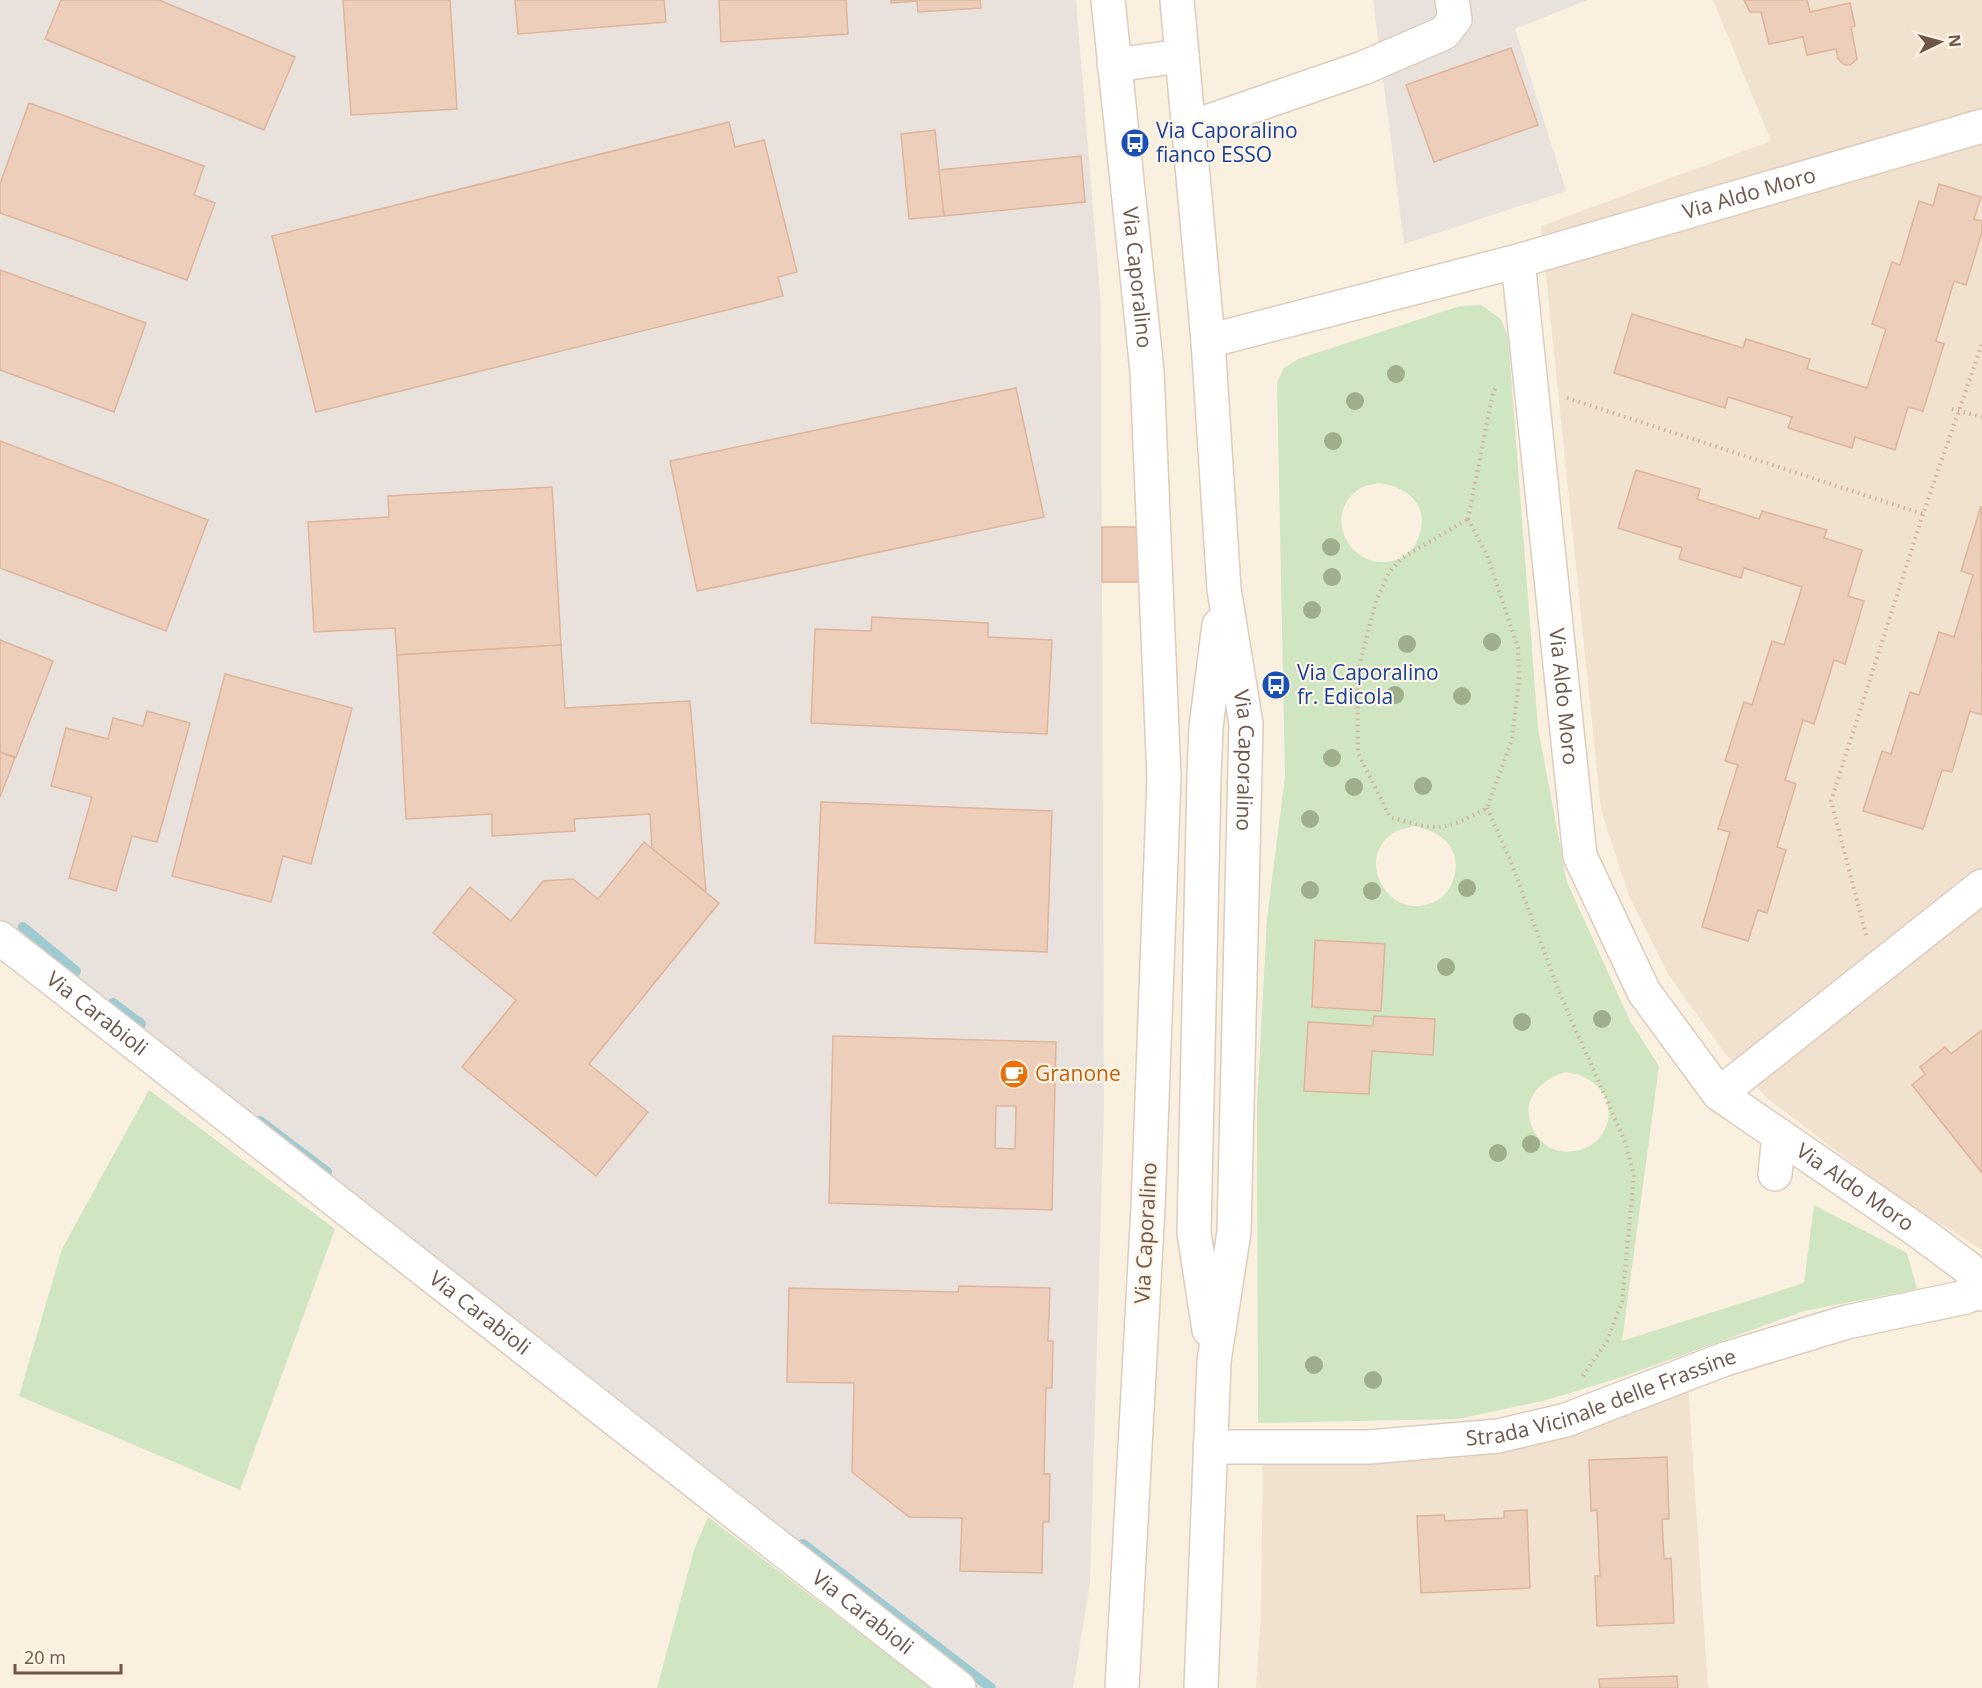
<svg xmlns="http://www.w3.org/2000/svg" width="1982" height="1688" font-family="'Open Sans',sans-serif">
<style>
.residential{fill:#f1e1cf}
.industrial{fill:#e9e2dc}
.green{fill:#d0e5c1;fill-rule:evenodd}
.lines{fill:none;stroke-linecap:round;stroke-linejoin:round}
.stream{stroke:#9ecad2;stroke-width:10}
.building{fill:#edceba;stroke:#deb59c;stroke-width:1.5;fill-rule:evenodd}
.minor-casing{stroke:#ddccbd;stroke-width:36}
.path{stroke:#d1b19e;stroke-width:4;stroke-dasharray:1.5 4.5;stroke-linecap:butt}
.minor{stroke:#fff;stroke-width:33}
.tree{fill:#9faf8b}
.labels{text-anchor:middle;stroke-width:4.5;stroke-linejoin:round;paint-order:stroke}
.transit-label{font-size:21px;fill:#164399;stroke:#fdf4e6;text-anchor:start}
.street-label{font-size:21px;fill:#6e564a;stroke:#fdf4e6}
.food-label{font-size:21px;fill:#c56008;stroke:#fdf4e6;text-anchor:start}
</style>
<rect width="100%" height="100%" fill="#faf0e0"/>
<g class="residential">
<polygon points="1713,0 1982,0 1982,1250 1891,1192 1768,1099 1724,1052 1668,974 1629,896 1601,810 1541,226 1771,141"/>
<polygon points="1688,1385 1708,1688 1256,1688 1261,1614 1263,1452 1467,1448"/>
</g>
<g class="industrial">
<polygon points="0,0 1076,0 1101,307 1104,1109 1090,1583 1073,1688 970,1688 0,924"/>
<polygon points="1373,0 1587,0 1515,29 1566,191 1404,244"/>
</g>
<g class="green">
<path d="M1481 305 1501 319 1508 337 1538 728 1567 882 1630 1021 1659 1066 1622 1341 1804 1283 1814 1205 1907 1253 1917 1289 1804 1311 1619 1378 1547 1400 1458 1419 1258 1423 1257 1106 1267 918 1285 777 1277 382 1284 368 1298 359 1460 306ZM1379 483C1409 487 1431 506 1418 539 1414 548 1406 557 1396 560 1349 574 1320 512 1361 488 1366 485 1373 484 1379 483ZM1413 826C1443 831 1465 851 1452 883 1448 893 1440 901 1429 904 1386 918 1354 856 1395 832 1400 829 1408 828 1413 826ZM1566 1072C1632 1082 1615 1159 1560 1151 1550 1150 1541 1142 1535 1133 1518 1103 1537 1081 1566 1072Z"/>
<polygon points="149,1090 335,1229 240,1490 19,1396 62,1249"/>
<polygon points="708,1517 931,1688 657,1688 694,1550"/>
</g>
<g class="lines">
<g class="stream">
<polyline points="23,927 76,971"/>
<polyline points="113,1003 141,1024"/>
<polyline points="260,1121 327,1172"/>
<polyline points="803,1544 991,1688"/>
</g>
</g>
<g class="building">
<polygon points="61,0 159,0 295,57 264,130 45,39"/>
<polygon points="343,0 450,0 457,109 351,115"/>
<polygon points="515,0 664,0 666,22 518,34"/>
<polygon points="719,0 846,0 848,34 721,42"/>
<polygon points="891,0 980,0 981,8 918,12 917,1 891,3"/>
<polygon points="1744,0 1807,0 1810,12 1850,3 1855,26 1851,27 1857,59 1850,65 1845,65 1838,59 1836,49 1807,55 1803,37 1769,44 1761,12 1750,12"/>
<polygon points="1511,48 1538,125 1434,162 1406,85"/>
<polygon points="29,103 204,166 194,195 215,203 187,280 0,213 0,184"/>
<polygon points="729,122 735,147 764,140 797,272 778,277 783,296 316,412 272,236"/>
<polygon points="935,130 944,216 909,219 901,134"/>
<polygon points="1081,156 1085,202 944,216 939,170"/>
<polygon points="1939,184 1981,197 1974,219 1982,221 1982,232 1966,285 1954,281 1936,341 1944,344 1923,411 1908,407 1895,450 1855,437 1852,448 1788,428 1792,417 1728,397 1725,408 1614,373 1632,314 1743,348 1746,339 1810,359 1807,369 1867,388 1886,329 1872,324 1892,262 1900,265 1919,201 1933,206"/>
<polygon points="0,270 146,323 114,412 0,370"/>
<polygon points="1016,388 1044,517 697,591 670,461"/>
<polygon points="0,441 208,520 166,631 0,568"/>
<polygon points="1636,470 1700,489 1697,499 1759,519 1762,511 1827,530 1824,538 1862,550 1848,596 1864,601 1845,664 1834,660 1814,724 1803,720 1785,780 1796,784 1777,847 1786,850 1767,913 1758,910 1748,941 1702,927 1730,832 1718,829 1738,765 1725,761 1744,702 1752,705 1772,641 1784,645 1802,587 1744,568 1741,578 1679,559 1682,548 1618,528"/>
<polygon points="552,487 561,645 397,655 395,628 314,632 308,522 389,517 388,496"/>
<polygon points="1981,506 1982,715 1970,711 1952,772 1942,770 1923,829 1863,811 1882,751 1891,754 1910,692 1919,695 1939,632 1954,637 1973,575 1961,571"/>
<polygon points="1102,527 1139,527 1140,582 1102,582"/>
<polygon points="872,617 988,623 988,637 1052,640 1047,734 811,723 815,629 871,631"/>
<polygon points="0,640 53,661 16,757 0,752"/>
<polygon points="561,645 565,708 690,701 706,892 652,849 650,814 574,819 575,831 492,836 492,814 406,819 397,655"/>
<polygon points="225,674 352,708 311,864 283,856 271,902 172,876"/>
<polygon points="147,711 190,723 157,842 132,836 116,891 69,878 92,797 51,786 66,728 108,739 113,718 143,726"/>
<polygon points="0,752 15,758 0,797"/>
<polygon points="821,802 1052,811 1047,952 815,943"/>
<polygon points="644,842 719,903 589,1064 648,1112 596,1176 462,1067 516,1000 433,933 470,887 511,921 543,881 573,879 598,899"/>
<polygon points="1315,940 1385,944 1381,1011 1312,1007"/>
<polygon points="1374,1016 1435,1019 1433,1055 1372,1051 1369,1094 1304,1091 1308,1022 1373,1026"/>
<polygon points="1982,1030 1982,1173 1912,1085 1925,1074 1920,1067 1945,1047 1951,1054"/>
<path d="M833 1036 1056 1042 1052 1210 829 1203ZM996 1106H1016L1015 1149 995 1148Z"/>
<polygon points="959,1286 1050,1288 1048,1341 1053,1341 1052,1388 1046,1388 1044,1474 1050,1474 1049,1522 1043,1522 1042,1573 960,1571 962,1518 909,1517 852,1472 854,1383 787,1382 789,1288 958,1292"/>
<polygon points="1667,1457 1669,1519 1662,1519 1664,1559 1671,1558 1674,1623 1597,1626 1595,1576 1600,1576 1597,1510 1591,1511 1589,1460"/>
<polygon points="1527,1510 1530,1588 1421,1593 1417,1516 1444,1515 1445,1521 1504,1518 1504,1511"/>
<polygon points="1677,1676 1678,1688 1600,1688 1599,1679"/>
</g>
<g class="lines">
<g class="minor-casing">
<g id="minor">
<path id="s1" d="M1108 0 1147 371 1164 778 1148 1207 1122 1688"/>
<path id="s2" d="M1177 0 1208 341 1224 589 1246 724 1234 1232 1214 1361 1201 1688"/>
<polyline points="1114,65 1182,56"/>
<polyline points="1189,128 1363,68 1444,33 1455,19 1452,0"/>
<path id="s3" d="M1518 261 1580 856 1644 992 1719 1094 1982 886"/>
<path id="s4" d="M1208 341 1518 261 1982 126"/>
<path id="s5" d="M0 938 959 1688"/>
<path id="s6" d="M1719 1094 1921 1233 1968 1268 1977 1281V1291"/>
<polyline points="1775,1174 1779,1135"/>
<polyline points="1209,1330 1194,1233 1204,777 1206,727 1219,625"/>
<path id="s7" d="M1210 1447H1369L1498 1436 1566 1420 1725 1359 1847 1322 1966 1297 1977 1291 1982 1294"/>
</g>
</g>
<g class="path">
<polyline points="1567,398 1923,514 1982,344"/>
<polyline points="1952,409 1982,417"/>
<path d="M1468 519 1487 555 1518 648 1519 680 1512 739 1487 808C1442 832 1438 831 1390 817L1358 753 1357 674 1376 601 1389 572 1402 558Z"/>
<polyline points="1468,519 1493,392 1496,388"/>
<polyline points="1487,808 1511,862 1560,994 1626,1144 1634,1175 1622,1302 1607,1341 1582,1377"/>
<polyline points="1866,935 1831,801 1923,514"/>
</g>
<use href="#minor" class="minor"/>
</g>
<g class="tree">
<circle cx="1396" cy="374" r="9"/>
<circle cx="1355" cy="401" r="9"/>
<circle cx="1333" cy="441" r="9"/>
<circle cx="1331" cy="547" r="9"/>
<circle cx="1332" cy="577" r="9"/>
<circle cx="1312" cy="610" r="9"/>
<circle cx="1492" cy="642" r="9"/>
<circle cx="1407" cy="644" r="9"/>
<circle cx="1395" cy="695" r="9"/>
<circle cx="1462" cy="696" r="9"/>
<circle cx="1332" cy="758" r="9"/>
<circle cx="1423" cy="786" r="9"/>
<circle cx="1354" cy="787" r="9"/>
<circle cx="1310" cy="819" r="9"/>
<circle cx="1467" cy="888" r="9"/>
<circle cx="1310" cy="890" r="9"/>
<circle cx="1372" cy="891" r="9"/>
<circle cx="1446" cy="967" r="9"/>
<circle cx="1602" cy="1019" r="9"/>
<circle cx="1522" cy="1022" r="9"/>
<circle cx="1531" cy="1144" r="9"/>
<circle cx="1498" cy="1153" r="9"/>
<circle cx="1314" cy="1365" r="9"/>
<circle cx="1373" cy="1380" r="9"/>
</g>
<defs>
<g id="bus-disc" transform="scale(1.5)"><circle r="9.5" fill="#1a4fb4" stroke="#fdf4e6"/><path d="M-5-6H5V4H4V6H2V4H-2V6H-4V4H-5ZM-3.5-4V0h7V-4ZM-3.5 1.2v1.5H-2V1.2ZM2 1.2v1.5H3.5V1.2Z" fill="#fff"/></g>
<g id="cafe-disc" transform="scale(1.5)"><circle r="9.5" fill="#e8710a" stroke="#fdf4e6"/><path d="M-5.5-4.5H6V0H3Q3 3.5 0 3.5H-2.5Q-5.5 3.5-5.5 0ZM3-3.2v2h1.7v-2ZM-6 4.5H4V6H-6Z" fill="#fff"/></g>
</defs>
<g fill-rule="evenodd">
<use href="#bus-disc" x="1135" y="143"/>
<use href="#bus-disc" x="1276" y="685"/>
<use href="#cafe-disc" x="1014" y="1074"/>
</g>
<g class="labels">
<g class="transit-label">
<text x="1156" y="138">Via Caporalino<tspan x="1156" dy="24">fianco ESSO</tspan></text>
<text x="1297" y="680">Via Caporalino<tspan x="1297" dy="24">fr. Edicola</tspan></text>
</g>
<g class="street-label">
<text dy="7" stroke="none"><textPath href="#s4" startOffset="561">Via Aldo Moro</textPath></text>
<text dy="7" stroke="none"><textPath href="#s1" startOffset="279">Via Caporalino</textPath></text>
<text dy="7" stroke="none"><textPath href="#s3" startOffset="438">Via Aldo Moro</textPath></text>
<text dy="7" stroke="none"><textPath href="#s2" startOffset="764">Via Caporalino</textPath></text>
<text dy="7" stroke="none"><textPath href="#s5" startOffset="123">Via Carabioli</textPath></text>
<text dy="7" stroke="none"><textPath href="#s6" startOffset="165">Via Aldo Moro</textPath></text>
<text transform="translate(1146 1233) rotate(-87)" y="7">Via Caporalino</text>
<text dy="7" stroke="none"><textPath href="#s5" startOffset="609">Via Carabioli</textPath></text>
<text dy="7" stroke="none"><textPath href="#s7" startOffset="398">Strada Vicinale delle Frassine</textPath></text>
<text dy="7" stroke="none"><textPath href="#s5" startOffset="1095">Via Carabioli</textPath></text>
</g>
<g class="food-label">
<text x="1035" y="1081">Granone</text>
</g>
</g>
<g transform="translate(1940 42) rotate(85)" stroke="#fdf4e6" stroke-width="4.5" paint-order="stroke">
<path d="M0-4.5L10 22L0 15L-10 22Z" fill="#6e564a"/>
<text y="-9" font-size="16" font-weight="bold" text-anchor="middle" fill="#6e564a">N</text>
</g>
<path d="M15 1664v9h106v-9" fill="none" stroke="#6e564a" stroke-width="3"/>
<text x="24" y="1664" font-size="18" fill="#6e564a" stroke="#fdf4e6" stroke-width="4.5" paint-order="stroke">20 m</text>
</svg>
